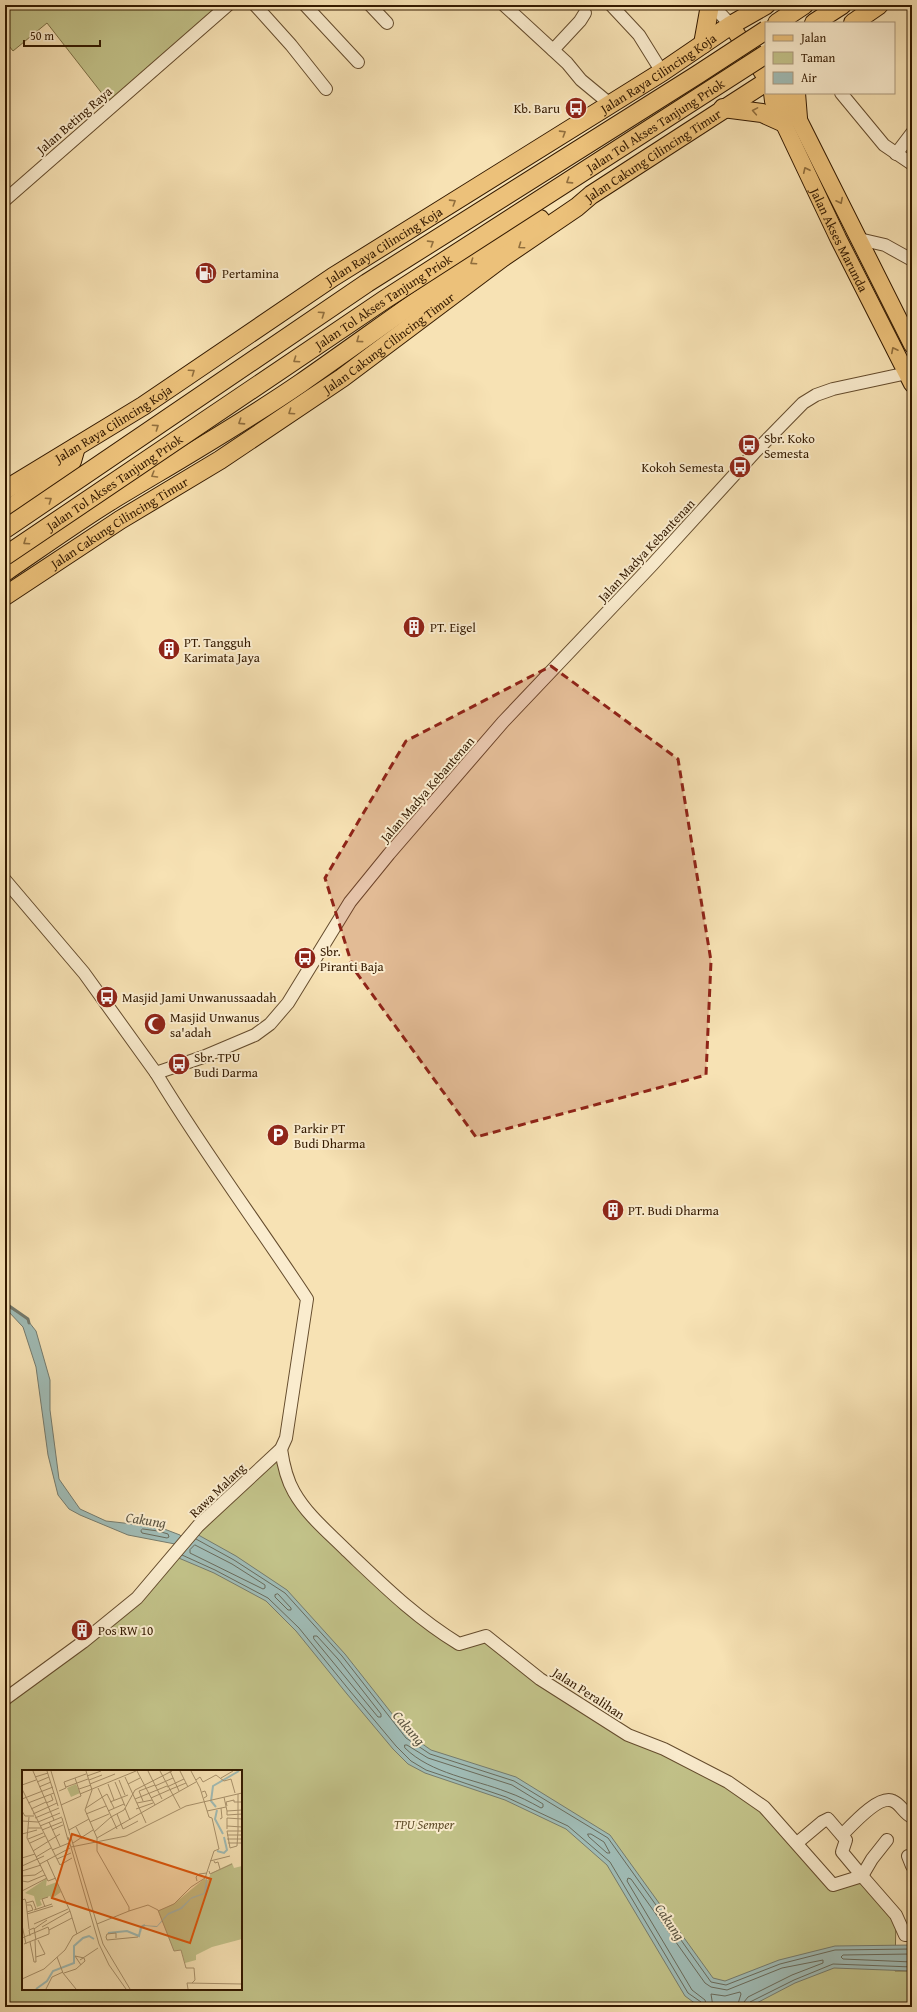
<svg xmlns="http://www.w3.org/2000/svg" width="917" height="2012" font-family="'Gentium Book Plus',serif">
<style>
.green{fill:#c2c289;stroke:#7b6e44;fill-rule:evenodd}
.water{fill:#a0bcb6;stroke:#757b6d}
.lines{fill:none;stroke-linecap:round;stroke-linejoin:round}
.shore{stroke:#6a6b5b;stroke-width:1}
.stream{stroke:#757b6d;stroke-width:3}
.minor-casing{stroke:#654c2d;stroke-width:14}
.major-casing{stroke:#341a00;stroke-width:18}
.highway-casing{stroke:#341a00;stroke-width:20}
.minor{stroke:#faecce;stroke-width:12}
.major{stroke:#ecc17a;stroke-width:16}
.highway{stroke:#ecc17a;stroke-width:18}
.highway-bridge-casing{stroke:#341a00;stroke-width:20;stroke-linecap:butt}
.highway-bridge{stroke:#ecc17a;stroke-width:18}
.oneway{stroke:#906e3d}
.marked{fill:#8f2418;fill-opacity:0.2;stroke:#8f2418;stroke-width:3;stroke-dasharray:8 5;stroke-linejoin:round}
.labels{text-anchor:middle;stroke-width:4;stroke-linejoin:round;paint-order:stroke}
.street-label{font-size:13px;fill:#341a00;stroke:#faecce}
.poi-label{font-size:13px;fill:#341a00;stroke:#faecce;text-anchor:start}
.park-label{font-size:13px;font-style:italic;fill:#5f4c29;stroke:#faecce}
.water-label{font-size:14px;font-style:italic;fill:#5a5340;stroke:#faecce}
.inset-river{fill:none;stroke:#a0bcb6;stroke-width:2}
.inset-road{fill:none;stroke:#a9926c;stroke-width:1}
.view{fill:#df560b;fill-opacity:0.15;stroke:#df560b;stroke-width:2}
.inset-edge{fill:none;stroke:#341a00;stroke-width:2}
</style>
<rect width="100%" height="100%" fill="#f7e2b4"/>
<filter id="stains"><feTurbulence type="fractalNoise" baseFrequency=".005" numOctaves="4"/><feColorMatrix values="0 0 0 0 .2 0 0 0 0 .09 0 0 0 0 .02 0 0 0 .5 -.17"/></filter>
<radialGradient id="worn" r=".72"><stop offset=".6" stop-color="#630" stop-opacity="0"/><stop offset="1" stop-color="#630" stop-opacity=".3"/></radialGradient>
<g class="green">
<polygon points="5,5 225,5 111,105 47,23 13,51 5,41"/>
<path d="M281 1449 310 1514 459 1644 486 1636 540 1679 764 1807 833 1885 862 1876 896 1915 895 1971H912V2007H5V1699L137 1598 185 1543ZM23 1771H241V1989H23Z"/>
</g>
<g class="water">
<polygon points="5,1305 25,1317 36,1331 50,1380 50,1410 59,1479 80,1509 106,1521 159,1527 180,1535 184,1540 177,1549 175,1544 128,1535 80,1515 69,1509 58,1495 48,1455 36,1367 23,1327 8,1311 5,1310"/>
<polygon points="193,1532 236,1556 287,1590 345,1654 408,1734 431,1750 516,1777 610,1835 713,1978 725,1981 779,1960 835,1946 912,1945 912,1971 834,1968 795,1983 749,2007 700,2007 685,1996 607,1865 566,1829 505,1800 425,1773 408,1764 393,1749 347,1694 296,1631 266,1601 214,1573 174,1556"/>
</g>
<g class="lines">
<g class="shore">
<polygon points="143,1529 158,1531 168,1534 169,1537 167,1538 142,1533 141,1531"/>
<polyline points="196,1539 234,1560 285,1593 342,1656 406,1738 430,1754 514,1781 608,1838 711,1982 726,1985 780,1964 835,1950 912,1949"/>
<polygon points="195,1545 232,1564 265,1585 265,1588 263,1589 190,1553 190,1550"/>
<polyline points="182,1555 215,1570 268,1598 299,1628 350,1691 396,1746 411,1761 426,1770 506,1797 568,1826 610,1862 688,1993 701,2002 702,2007"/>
<polygon points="278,1594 291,1608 291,1610 288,1610 275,1597 275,1595"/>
<polygon points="314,1636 317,1636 338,1659 381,1714 381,1717 378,1717 314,1639"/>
<path d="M405 1745H407L428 1758 512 1785 543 1804V1807L541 1808C530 1802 519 1796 507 1792 474 1779 431 1774 405 1748Z"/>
<polygon points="588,1834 591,1834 604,1842 610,1853 607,1853 589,1837"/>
<polyline points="912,1954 843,1955 841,1957 843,1959 912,1962"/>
<polyline points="707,2007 705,2000 692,1990 627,1881 628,1878 631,1879 705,1983 711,1987 727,1990 782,1968 823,1960 823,1963 792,1975 748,1997 744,2002 743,2007"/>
<polyline points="713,2007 711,1994 725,1996 740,1992 741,1994 737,2007"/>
<polyline points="748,2007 750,2002 794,1980 833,1964 912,1967"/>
</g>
<polyline class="stream" points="5,1303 28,1319 29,1323"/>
<g class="minor-casing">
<g id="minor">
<polyline points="255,5 291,45 326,89"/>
<polyline points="305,5 358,62"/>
<polyline points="370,5 387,23"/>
<polyline points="504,5 567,63 581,80 610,104"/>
<polyline points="611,5 639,35 662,72"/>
<polyline points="712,5 731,25"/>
<polyline points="553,50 580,21 585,13"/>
<polyline points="841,93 884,145 912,164"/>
<polyline points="896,154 912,133"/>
<polyline points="5,200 228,5"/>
<polyline points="859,239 885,245 912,260"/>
<polyline points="5,880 84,973 156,1073 203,1057 255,1035 270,1024 288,1003 350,902 389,854 503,722 652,565 756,451 803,403 816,395 833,389 912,372"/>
<path d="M281 1449C283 1463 287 1480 294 1492 307 1515 328 1532 347 1551 384 1586 415 1617 459 1644L486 1636 540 1679 628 1735 664 1749 728 1782 764 1807 833 1885 862 1876 896 1915 905 1935H912"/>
<path d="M5 1699 83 1642 137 1598 198 1526 281 1449 286 1438 307 1299C257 1223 203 1151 156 1073"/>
<path d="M842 1835C851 1826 879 1794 893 1801 901 1804 904 1814 912 1817"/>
<polyline points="797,1843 822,1822 828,1819 846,1840 842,1852 862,1876 872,1859 887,1840"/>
<polyline points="908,1856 912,1866"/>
</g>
</g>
<g class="major-casing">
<g id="major">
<polyline points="731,25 766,78"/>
<path id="s1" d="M772 93 773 101 838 238 912 384"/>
<polyline points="782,93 785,95 798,118 912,345"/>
</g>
</g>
<g class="highway-casing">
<g id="highway">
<polyline points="777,23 804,5"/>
<polyline points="814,23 842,5"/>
<polyline points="853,23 879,5"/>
<polyline points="703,44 710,5"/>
<polyline points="796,93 798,118"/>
<polyline points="723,108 762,113 784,123"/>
<path id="s2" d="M5 490 143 406 333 277 662 72 731 25 766 5"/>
<polyline points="5,512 65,469 72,461 76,447"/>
<path d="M5 572C40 548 75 523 112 500 175 462 240 425 301 383 380 328 457 270 540 219"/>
<path id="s3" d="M5 596 120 520 220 460 342 378 502 258 577 207 591 195 766 82"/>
</g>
</g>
<use href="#minor" class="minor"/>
<use href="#major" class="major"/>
<use href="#highway" class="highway"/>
<g class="highway-bridge-casing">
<g id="highway-bridge">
<polyline points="5,529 367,283 697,75 766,30"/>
<path id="s4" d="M5 556 384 300 766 54"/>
</g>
</g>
<use href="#highway-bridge" class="highway-bridge"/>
</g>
<defs><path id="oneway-chevron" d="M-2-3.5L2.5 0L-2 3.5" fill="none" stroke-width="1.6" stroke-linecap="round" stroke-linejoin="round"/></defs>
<g class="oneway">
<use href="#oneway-chevron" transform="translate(755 111) rotate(-170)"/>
<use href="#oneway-chevron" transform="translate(563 133) rotate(-32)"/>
<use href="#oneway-chevron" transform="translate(806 170) rotate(-115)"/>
<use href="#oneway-chevron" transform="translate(569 181) rotate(147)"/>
<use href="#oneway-chevron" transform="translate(840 201) rotate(63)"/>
<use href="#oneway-chevron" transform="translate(453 202) rotate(-32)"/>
<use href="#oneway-chevron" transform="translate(431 243) rotate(-32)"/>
<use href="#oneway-chevron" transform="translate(521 246) rotate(145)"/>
<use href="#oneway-chevron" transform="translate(473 262) rotate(146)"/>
<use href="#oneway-chevron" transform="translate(322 314) rotate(-34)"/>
<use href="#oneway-chevron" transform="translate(359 340) rotate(144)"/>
<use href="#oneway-chevron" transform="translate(894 350) rotate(-117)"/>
<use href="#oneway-chevron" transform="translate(296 360) rotate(146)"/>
<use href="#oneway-chevron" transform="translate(192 372) rotate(-35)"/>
<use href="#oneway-chevron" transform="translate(291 412) rotate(146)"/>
<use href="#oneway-chevron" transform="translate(241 422) rotate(147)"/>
<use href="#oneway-chevron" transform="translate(156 427) rotate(-34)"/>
<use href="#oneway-chevron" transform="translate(154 475) rotate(149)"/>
<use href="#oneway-chevron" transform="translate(49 500) rotate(-34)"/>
<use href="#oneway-chevron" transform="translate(26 542) rotate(146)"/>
</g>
<path class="marked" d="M551 666 678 759 711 961 706 1075 476 1137 353 968 325 878 406 741Z"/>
<defs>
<g id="bus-disc" transform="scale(1.15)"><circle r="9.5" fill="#8f2418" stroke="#faecce"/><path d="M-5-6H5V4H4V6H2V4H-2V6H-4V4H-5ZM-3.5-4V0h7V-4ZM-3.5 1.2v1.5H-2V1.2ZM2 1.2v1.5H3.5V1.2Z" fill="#fff"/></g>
<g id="fuel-disc" transform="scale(1.15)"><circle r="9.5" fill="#8f2418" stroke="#faecce"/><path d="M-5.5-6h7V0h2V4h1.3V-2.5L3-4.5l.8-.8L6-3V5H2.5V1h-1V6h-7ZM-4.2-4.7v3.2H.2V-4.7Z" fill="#fff"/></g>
<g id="building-disc" transform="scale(1.15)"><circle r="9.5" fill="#8f2418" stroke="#faecce"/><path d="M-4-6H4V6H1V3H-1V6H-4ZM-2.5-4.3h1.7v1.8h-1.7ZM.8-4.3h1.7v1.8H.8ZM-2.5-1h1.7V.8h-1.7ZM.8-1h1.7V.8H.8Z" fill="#fff"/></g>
<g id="mosque-disc" transform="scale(1.15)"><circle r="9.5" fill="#8f2418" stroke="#faecce"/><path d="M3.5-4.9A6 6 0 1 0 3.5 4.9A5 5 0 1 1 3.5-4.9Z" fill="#fff"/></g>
<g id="parking-disc" transform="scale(1.15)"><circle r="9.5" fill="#8f2418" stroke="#faecce"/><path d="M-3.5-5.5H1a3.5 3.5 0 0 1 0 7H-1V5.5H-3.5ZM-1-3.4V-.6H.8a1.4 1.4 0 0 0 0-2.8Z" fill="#fff"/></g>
</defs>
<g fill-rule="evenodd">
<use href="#bus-disc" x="576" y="108"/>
<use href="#fuel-disc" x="206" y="273"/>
<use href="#bus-disc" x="749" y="445"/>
<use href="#bus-disc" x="740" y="467"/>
<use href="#building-disc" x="414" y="627"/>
<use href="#building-disc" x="169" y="649"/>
<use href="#bus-disc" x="305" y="958"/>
<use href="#bus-disc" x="107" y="997"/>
<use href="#mosque-disc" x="155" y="1024"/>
<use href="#bus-disc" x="179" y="1064"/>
<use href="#parking-disc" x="278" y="1135"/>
<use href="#building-disc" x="613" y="1210"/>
<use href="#building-disc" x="82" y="1630"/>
</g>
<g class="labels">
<g class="street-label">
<text dy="5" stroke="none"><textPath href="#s2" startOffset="775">Jalan Raya Cilincing Koja</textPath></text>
<text transform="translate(74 120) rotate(-41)" y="5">Jalan Beting Raya</text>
<text dy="5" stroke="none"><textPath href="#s4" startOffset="780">Jalan Tol Akses Tanjung Priok</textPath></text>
<text dy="5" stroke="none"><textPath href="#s3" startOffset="784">Jalan Cakung Cilincing Timur</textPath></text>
<text dy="5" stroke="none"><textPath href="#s1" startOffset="162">Jalan Akses Marunda</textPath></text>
<text dy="5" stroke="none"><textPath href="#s2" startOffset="451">Jalan Raya Cilincing Koja</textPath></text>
<text dy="5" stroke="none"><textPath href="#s4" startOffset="456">Jalan Tol Akses Tanjung Priok</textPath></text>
<text dy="5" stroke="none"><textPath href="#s3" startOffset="460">Jalan Cakung Cilincing Timur</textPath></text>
<text dy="5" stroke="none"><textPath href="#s2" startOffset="127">Jalan Raya Cilincing Koja</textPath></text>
<text dy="5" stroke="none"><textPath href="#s4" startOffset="132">Jalan Tol Akses Tanjung Priok</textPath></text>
<text dy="5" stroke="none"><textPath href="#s3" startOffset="136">Jalan Cakung Cilincing Timur</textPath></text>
<text transform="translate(646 550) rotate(-47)" y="5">Jalan Madya Kebantenan</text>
<text transform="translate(427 789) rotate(-49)" y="5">Jalan Madya Kebantenan</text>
<text transform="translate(217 1490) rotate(-44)" y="5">Rawa Malang</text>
<text transform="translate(589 1693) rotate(33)" y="5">Jalan Peralihan</text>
</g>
<g class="poi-label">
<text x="560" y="113" text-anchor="end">Kb. Baru</text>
<text x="222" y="278">Pertamina</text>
<text x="764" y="443">Sbr. Koko<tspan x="764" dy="15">Semesta</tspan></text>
<text x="724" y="472" text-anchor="end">Kokoh Semesta</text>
<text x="430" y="632">PT. Eigel</text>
<text x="184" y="647">PT. Tangguh<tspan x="184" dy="15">Karimata Jaya</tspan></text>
<text x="320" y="956">Sbr.<tspan x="320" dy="15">Piranti Baja</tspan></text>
<text x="122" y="1002">Masjid Jami Unwanussaadah</text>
<text x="170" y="1022">Masjid Unwanus<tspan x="170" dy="15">sa'adah</tspan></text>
<text x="194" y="1062">Sbr. TPU<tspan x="194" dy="15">Budi Darma</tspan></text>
<text x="294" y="1133">Parkir PT<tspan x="294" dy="15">Budi Dharma</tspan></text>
<text x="628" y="1215">PT. Budi Dharma</text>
<text x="98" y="1635">Pos RW 10</text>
</g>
<g class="park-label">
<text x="424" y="1829">TPU Semper</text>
</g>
<g class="water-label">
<text transform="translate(146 1520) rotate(9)" y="5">Cakung</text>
<text transform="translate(409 1728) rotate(49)" y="5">Cakung</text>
<text transform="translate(670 1922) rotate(56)" y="5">Cakung</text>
</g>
</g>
<g transform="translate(22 1770)">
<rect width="220" height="220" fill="#f7e2b4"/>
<path d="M54 14 58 23 49 27 45 18ZM210 93 212 98 220 96V169L190 177 174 185V190L163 193 159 180 152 181 136 141 153 133 182 109 186 110 189 103ZM25 108 24 116 35 112 39 122 29 129 28 126 18 130 20 135 15 137 12 126 3 123Z" fill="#c2c289"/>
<path d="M185 104V123L169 129 160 139 146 145 135 157H133L124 156H120L119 163V157L121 155 135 156 146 143 158 138 170 127 182 123Z" fill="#a0bcb6"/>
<path class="inset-river" d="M194 37 189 31 191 16 217 1M195 40 193 49 201 64M195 81 202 83 205 80 202 67M86 163 105 161 117 166 119 157 123 155M14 219 25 211 31 201 52 193V176L61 168 67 166 72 169"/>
<path class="inset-road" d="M11 1 32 50M25 1 36 36M29 1 81 174 108 219M64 1 70 20M126 1 140 29M138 1 158 38M148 1 157 21M158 1 166 17M65 6 79 1M13 7 26 3M103 7 124 53M199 8 211 1M67 10 80 5M97 10 103 25M174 10 178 7 181 12 194 5 202 11 209 9 213 23M15 12 27 7M93 12 103 36M68 14 93 4M86 14 92 30M106 14 118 8M0 15 14 10M133 16 151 8M17 17 29 12M44 17 66 9M145 17 162 9M76 18 95 59M0 19 38 95 50 88M57 19 69 15M70 20 63 40 75 68V81L107 137V141L75 154M147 20 164 13M37 21 44 18 42 12 64 4M180 22 183 21 185 26 182 28M58 24 114 1M216 24V61L215 76 208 78 205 61H220M202 27 205 41M129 28 147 20M0 29 31 17M113 29 145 16M121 31 117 21 133 15M88 32 106 25M6 33 32 23M24 33 31 30 29 25M115 33 130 30M39 35 59 26 53 8M133 35 174 12M205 36 204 32 212 30V32H220M64 38 85 24 92 38M103 38 108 50M9 39 24 32M114 39 131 33M220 40 205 41V45L220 44M0 41 3 46H12M86 41 102 34M185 41 204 37M11 44 35 33M64 44 84 36M95 44 101 59 116 51M7 47 5 68 26 111 34 108M13 48 37 38M40 48 46 70M198 49 200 48 199 38M0 51 16 52 38 43M27 52 38 76M68 52 87 44M18 56 40 47M205 56 220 57M54 57 60 69M6 58H19M205 59V48L220 49M20 60 40 52M30 60 41 55M47 60 67 49M72 62 89 47 102 40 113 20 150 1M0 64 15 60M205 65H220M46 67 77 174 87 195 104 219M75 68 133 35 115 1M6 69 21 63M205 69H220M8 73 23 66M51 73 71 60M206 73H220M49 77 104 66 164 36 220 23M30 80 47 73M11 81 38 64M14 87 29 78M0 88 13 84M35 89 49 83M25 90 48 141 55 164M188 91 208 86M192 91 193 93 196 92 198 99M18 94 48 78M0 96 22 86M0 101 19 95M187 101 188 104 210 94M0 106 13 105 21 100M0 111 6 112 23 105M175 111 174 107 177 104 185 103M0 121 25 108M0 130 3 129 4 132 7 159M4 133 11 131 14 139M5 135H9L11 140 5 142M23 137 20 129 26 127M12 140 30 134M107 141 126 135 136 140 152 181 159 180 164 198H172L173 210 170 213M136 141 152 134 169 117 183 108 192 81 197 79 190 48 187 47 178 18 169 1M5 144 31 136M12 154 46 139M0 155 4 174M20 157 48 141M12 159 25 150M27 160 50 148M8 166 7 160 12 158 14 170M84 167 85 170 116 167M84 167 85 164 94 163V168M0 168 26 157 27 160M8 172 12 192H14L13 170M2 174 27 164V160M14 187 23 184 16 170M35 187 41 203 54 219M58 190 76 178M59 195 53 186 62 188M42 203 54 199 63 191 62 188M0 209 22 199 43 180 51 166 69 156M24 219 30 207 41 202M166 219 165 213 220 214"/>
<path class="view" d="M50 64 189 109 168 173 30 128Z"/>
<rect width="220" height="220" class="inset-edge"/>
</g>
<rect width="917" height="2012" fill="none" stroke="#f7e2b4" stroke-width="20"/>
<rect x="6" y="6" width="905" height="2000" fill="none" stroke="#341a00" stroke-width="2"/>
<rect x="10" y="10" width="897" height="1992" fill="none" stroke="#341a00"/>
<rect x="765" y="22" width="130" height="72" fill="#faecce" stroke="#ab987c"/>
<rect x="773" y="35" width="20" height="6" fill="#ecc17a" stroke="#ab987c"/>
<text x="801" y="42" font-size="12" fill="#341a00">Jalan</text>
<rect x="773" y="52" width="20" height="12" fill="#c2c289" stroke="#ab987c"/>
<text x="801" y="62" font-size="12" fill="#341a00">Taman</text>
<rect x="773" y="72" width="20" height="12" fill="#a0bcb6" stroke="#ab987c"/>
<text x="801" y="82" font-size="12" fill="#341a00">Air</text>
<path d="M24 40v6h76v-6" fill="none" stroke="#341a00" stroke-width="2"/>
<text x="30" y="40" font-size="12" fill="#341a00" stroke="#faecce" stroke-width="3" paint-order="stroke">50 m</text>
<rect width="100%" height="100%" filter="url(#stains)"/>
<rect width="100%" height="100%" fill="url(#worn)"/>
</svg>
